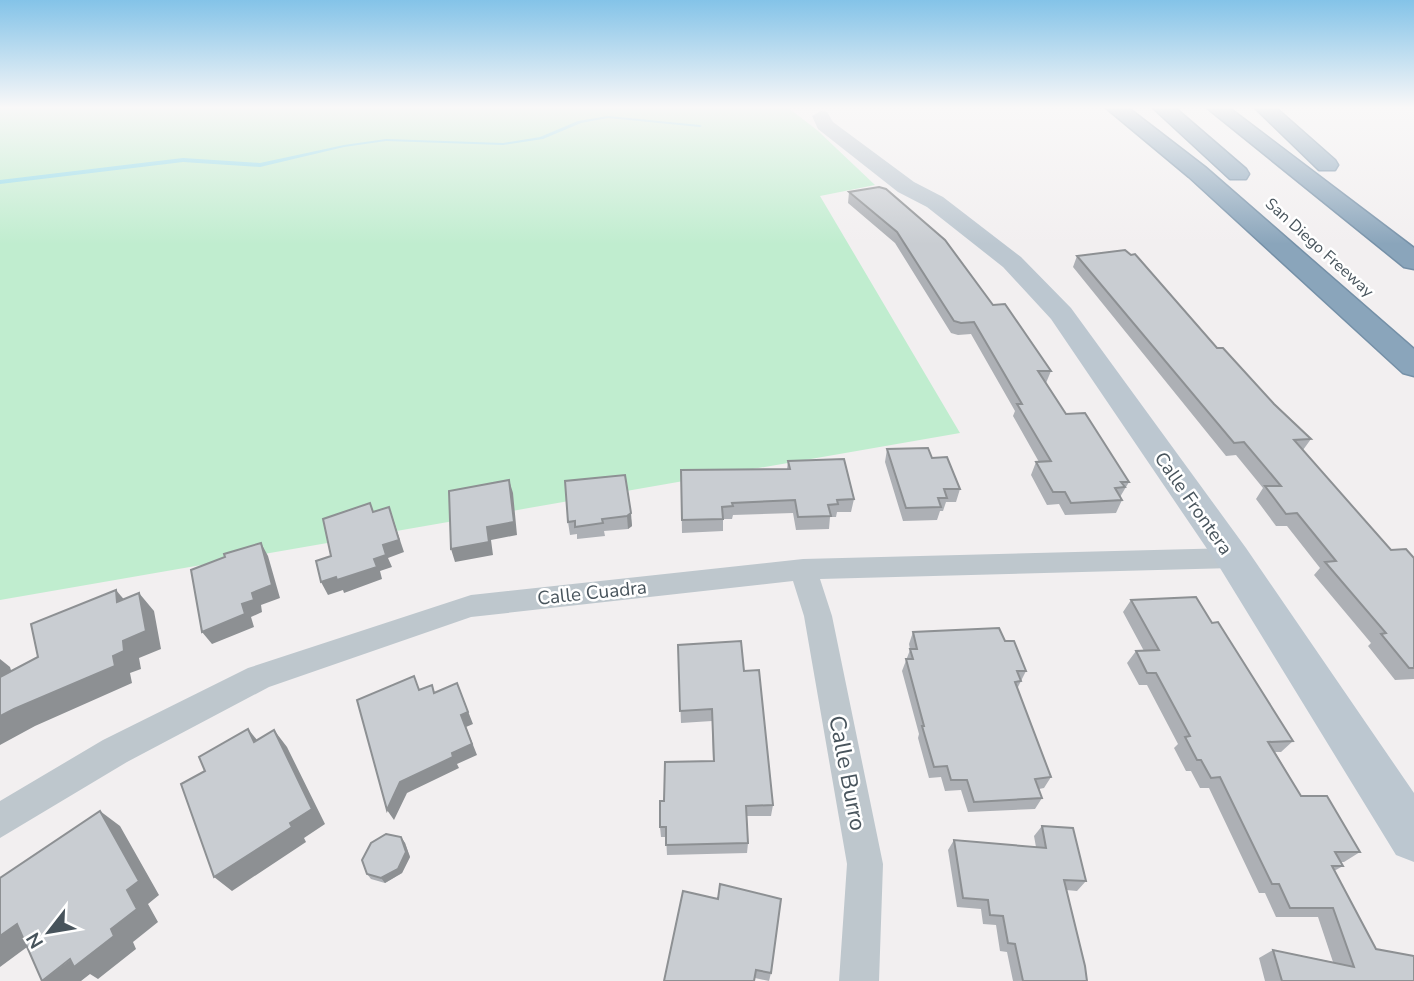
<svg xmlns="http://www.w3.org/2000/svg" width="1414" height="981" font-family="'Nunito Sans',sans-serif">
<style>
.green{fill:#c0edcf}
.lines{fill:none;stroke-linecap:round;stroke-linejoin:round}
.stream{fill:#8fdae8;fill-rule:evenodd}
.highway-casing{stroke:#7590a7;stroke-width:3}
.street{fill:#bec7cd;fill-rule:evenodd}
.secondary{fill:#bcc7d0;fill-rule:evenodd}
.highway{fill:#8aa5bb;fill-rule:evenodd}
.wall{fill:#adb0b5}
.shaded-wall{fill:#8d9093}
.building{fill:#c9cdd2;stroke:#8d9093;stroke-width:2}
.labels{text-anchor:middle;stroke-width:5;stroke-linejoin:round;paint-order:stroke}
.far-street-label{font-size:16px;fill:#48545c;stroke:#fff}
.street-label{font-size:19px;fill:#48545c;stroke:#fff}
.near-street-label{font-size:23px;fill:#48545c;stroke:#fff}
</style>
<rect width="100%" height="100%" fill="#f2eff0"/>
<polygon class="green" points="0,107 787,107 817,130 875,185 820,196 960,433 0,600"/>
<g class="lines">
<polygon class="stream" points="608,116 700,125 702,126 700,127 608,118 581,123 543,139 503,145 386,141 344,147 260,167 183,162 0,184 0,180 183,158 260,163 344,145 386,139 503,143 540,137 578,121"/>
<g class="highway-casing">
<g id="highway">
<polygon points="1105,107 1127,107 1205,167 1414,349 1414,376 1403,373 1189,177"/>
<polygon points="1152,107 1174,107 1246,169 1249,174 1246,179 1230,179"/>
<polygon points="1206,107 1228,107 1414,248 1414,269 1404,267"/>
<polygon points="1254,107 1275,107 1335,160 1338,165 1335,170 1319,170"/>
</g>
</g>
<polygon class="street" points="1233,548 1242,551 1246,558 1242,565 1233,568 820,579 832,616 883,864 879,981 839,981 847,864 804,616 793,581 471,617 269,687 127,762 0,838 0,801 103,740 248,668 471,595 803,559"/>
<polygon class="secondary" points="821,111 827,112 833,122 914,182 943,197 1021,257 1071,308 1246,548 1414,793 1414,862 1396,855 1220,568 1051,319 1003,267 927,207 898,192 818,129 812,116"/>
<use href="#highway" class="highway"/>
</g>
<g class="wall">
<polygon points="849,192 993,305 1051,371 1046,383 1066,414 1129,482 1120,497 1122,500 1116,513 1065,515 1059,504 1047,505 1031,475 1036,462 1039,462 1013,416 1015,411 971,334 958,335 951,333 895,243 848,203"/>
<polygon points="1077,256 1217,348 1311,439 1303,450 1391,550 1414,558 1414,679 1395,680 1368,646 1371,643 1314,575 1320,568 1287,526 1276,526 1256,499 1263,488 1236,455 1226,456 1073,267"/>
<polygon points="887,449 932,458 960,489 956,502 946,502 943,511 940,511 937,520 903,521 885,462"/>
<polygon points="788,461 854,499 851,512 837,512 836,517 830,517 829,529 796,530 793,513 733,515 732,519 723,519 723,531 682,533 681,470 787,469"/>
<polygon points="625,475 632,526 628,529 604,531 605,536 577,539 577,534 570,535 568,522"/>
<polygon points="1131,600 1212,623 1293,741 1281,752 1275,752 1301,796 1360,852 1344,862 1341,862 1343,866 1334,871 1376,949 1414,981 1265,981 1259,958 1273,950 1333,962 1318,917 1276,917 1265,893 1259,893 1209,788 1200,788 1191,771 1186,771 1174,748 1178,744 1147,685 1139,685 1127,663 1136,651 1144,651 1123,612"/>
<polygon points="913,632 1005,641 1026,671 1017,689 1051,777 1044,788 1039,789 1042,798 1035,809 968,812 961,790 945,791 941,777 929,778 918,738 919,734 902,671 910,650 909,644"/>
<polygon points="678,645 744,671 773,805 771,816 747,816 748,843 747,853 667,855 666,837 661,837 660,827 664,801 713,762 712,721 681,723"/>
<polygon points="1042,826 1086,881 1077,891 1066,890 1087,981 1013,981 1007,952 1000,951 996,925 983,924 981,909 957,907 948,850 954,840 1036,847 1034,836"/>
<polygon points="401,837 405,843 410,857 402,873 385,883 371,879 367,874"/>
<polygon points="683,891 771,973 769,981 755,978"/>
</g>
<g class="shaded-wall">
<polygon points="509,480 513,493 517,535 491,540 493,555 455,562 451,549 487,527"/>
<polygon points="389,507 404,552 388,558 392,567 380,571 382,579 344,593 343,590 328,595 321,582 383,545"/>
<polygon points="631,513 632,526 628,529 627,516"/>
<polygon points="261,543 268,556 280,598 261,605 262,612 251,617 254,627 212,644 202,632 242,604"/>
<polygon points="116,590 132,609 117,602"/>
<polygon points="139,593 154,611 161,649 139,658 141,669 130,673 132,683 35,726 0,745 0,716 113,656 123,641"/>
<polygon points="0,659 10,667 19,695 0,679"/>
<polygon points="457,683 473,724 466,727 477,755 457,764 459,768 407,793 394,820 387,810 400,782 452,753 461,715"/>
<polygon points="248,729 262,746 254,742"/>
<polygon points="274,730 287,747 325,824 304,838 306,842 232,891 214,877 290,823"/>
<polygon points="100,811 120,826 159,895 148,904 158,922 133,942 136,949 98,979 90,974 81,981 42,981 111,929 127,890"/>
<polygon points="401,837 405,843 410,857 402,873 385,883 381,878"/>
<polygon points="17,924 42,936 0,967 0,936"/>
</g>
<g class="building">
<polygon points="879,187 886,189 945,240 993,305 1005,304 1051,371 1038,371 1066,414 1085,413 1129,482 1121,482 1125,487 1115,488 1122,500 1071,503 1065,492 1053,492 1036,462 1051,461 1017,404 1022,404 974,322 961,323 954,321 897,232 849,192"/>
<polygon points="1125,250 1131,255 1135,254 1217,348 1223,348 1274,404 1311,439 1294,440 1391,550 1406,549 1414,558 1414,668 1409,668 1381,634 1386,633 1325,562 1336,561 1297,513 1286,514 1265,486 1281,486 1244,442 1234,443 1077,256"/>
<polygon points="928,448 932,458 947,457 960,489 944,489 947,498 938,498 941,507 906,508 887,449"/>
<polygon points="844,459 854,499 837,500 838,504 828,505 831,516 798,517 795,500 732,503 733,506 722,507 723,519 682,520 681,470 790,469 788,461"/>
<polygon points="625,475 631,513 627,516 602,519 603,523 575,527 575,521 568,522 565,481"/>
<polygon points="509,480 514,522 487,527 489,542 451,549 449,491"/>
<polygon points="370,503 373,512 389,507 399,540 383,545 386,555 374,559 377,567 337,580 336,577 321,582 316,561 331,556 323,519"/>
<polygon points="261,543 272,585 252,593 254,600 242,604 245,614 202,632 191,570 225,557 224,554"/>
<polygon points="116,590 117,602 139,593 146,631 123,641 124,651 113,656 115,666 14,709 0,716 0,677 38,657 31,624"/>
<polygon points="1196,597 1212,623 1218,622 1293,741 1268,742 1301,796 1327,796 1360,852 1335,852 1343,866 1332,866 1376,949 1414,956 1414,981 1282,981 1273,950 1354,967 1333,908 1290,908 1279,884 1272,884 1220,777 1211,778 1201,760 1197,760 1185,737 1190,736 1156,673 1147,673 1136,651 1159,650 1131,600"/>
<polygon points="999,628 1005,641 1014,641 1026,671 1017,671 1021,681 1015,682 1051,777 1035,779 1042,798 974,802 967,780 951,780 947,766 934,767 922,726 924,726 906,659 913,659 910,649 917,649 913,632"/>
<polygon points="741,641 744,671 759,670 773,805 746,806 748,843 666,845 666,827 660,827 660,801 664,801 665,762 714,761 712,709 680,711 678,645"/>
<polygon points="414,676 419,690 432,685 434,693 457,683 468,712 461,715 472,744 452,753 453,757 400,782 387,810 357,700"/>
<polygon points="248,729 254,742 274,730 312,809 290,823 292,827 214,877 181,784 205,771 199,757"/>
<polygon points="100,811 139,881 127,890 137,909 111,929 114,936 74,967 70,959 42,981 17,924 0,936 0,878"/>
<polygon points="1042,826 1073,828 1086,881 1064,880 1085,966 1087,981 1023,981 1015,944 1008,943 1003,916 990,915 988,900 963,898 954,840 1046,848"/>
<polygon points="386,834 401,837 406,852 398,869 381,878 367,874 362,860 371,843"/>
<polygon points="720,884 781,899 771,973 756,970 754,981 664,981 683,891 718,899"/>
</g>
<linearGradient id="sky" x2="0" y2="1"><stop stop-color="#84c3e8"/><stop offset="0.44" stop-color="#f9f8f8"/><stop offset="1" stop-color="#f9f8f8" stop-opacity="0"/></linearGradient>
<rect width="1414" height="244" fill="url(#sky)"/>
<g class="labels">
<g class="far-street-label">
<text transform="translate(1320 247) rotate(42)" y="6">San Diego Freeway</text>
</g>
<g class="street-label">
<text transform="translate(1194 503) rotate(55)" y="7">Calle Frontera</text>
<text transform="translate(592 592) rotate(-6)" y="7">Calle Cuadra</text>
</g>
<g class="near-street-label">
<text transform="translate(848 773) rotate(79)" y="8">Calle Burro</text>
</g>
</g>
<g transform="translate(49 932) rotate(239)" stroke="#ffffff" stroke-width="5" paint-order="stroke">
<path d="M0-5L12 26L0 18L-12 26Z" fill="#48545c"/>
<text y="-10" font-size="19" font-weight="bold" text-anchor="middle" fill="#48545c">N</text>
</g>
</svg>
